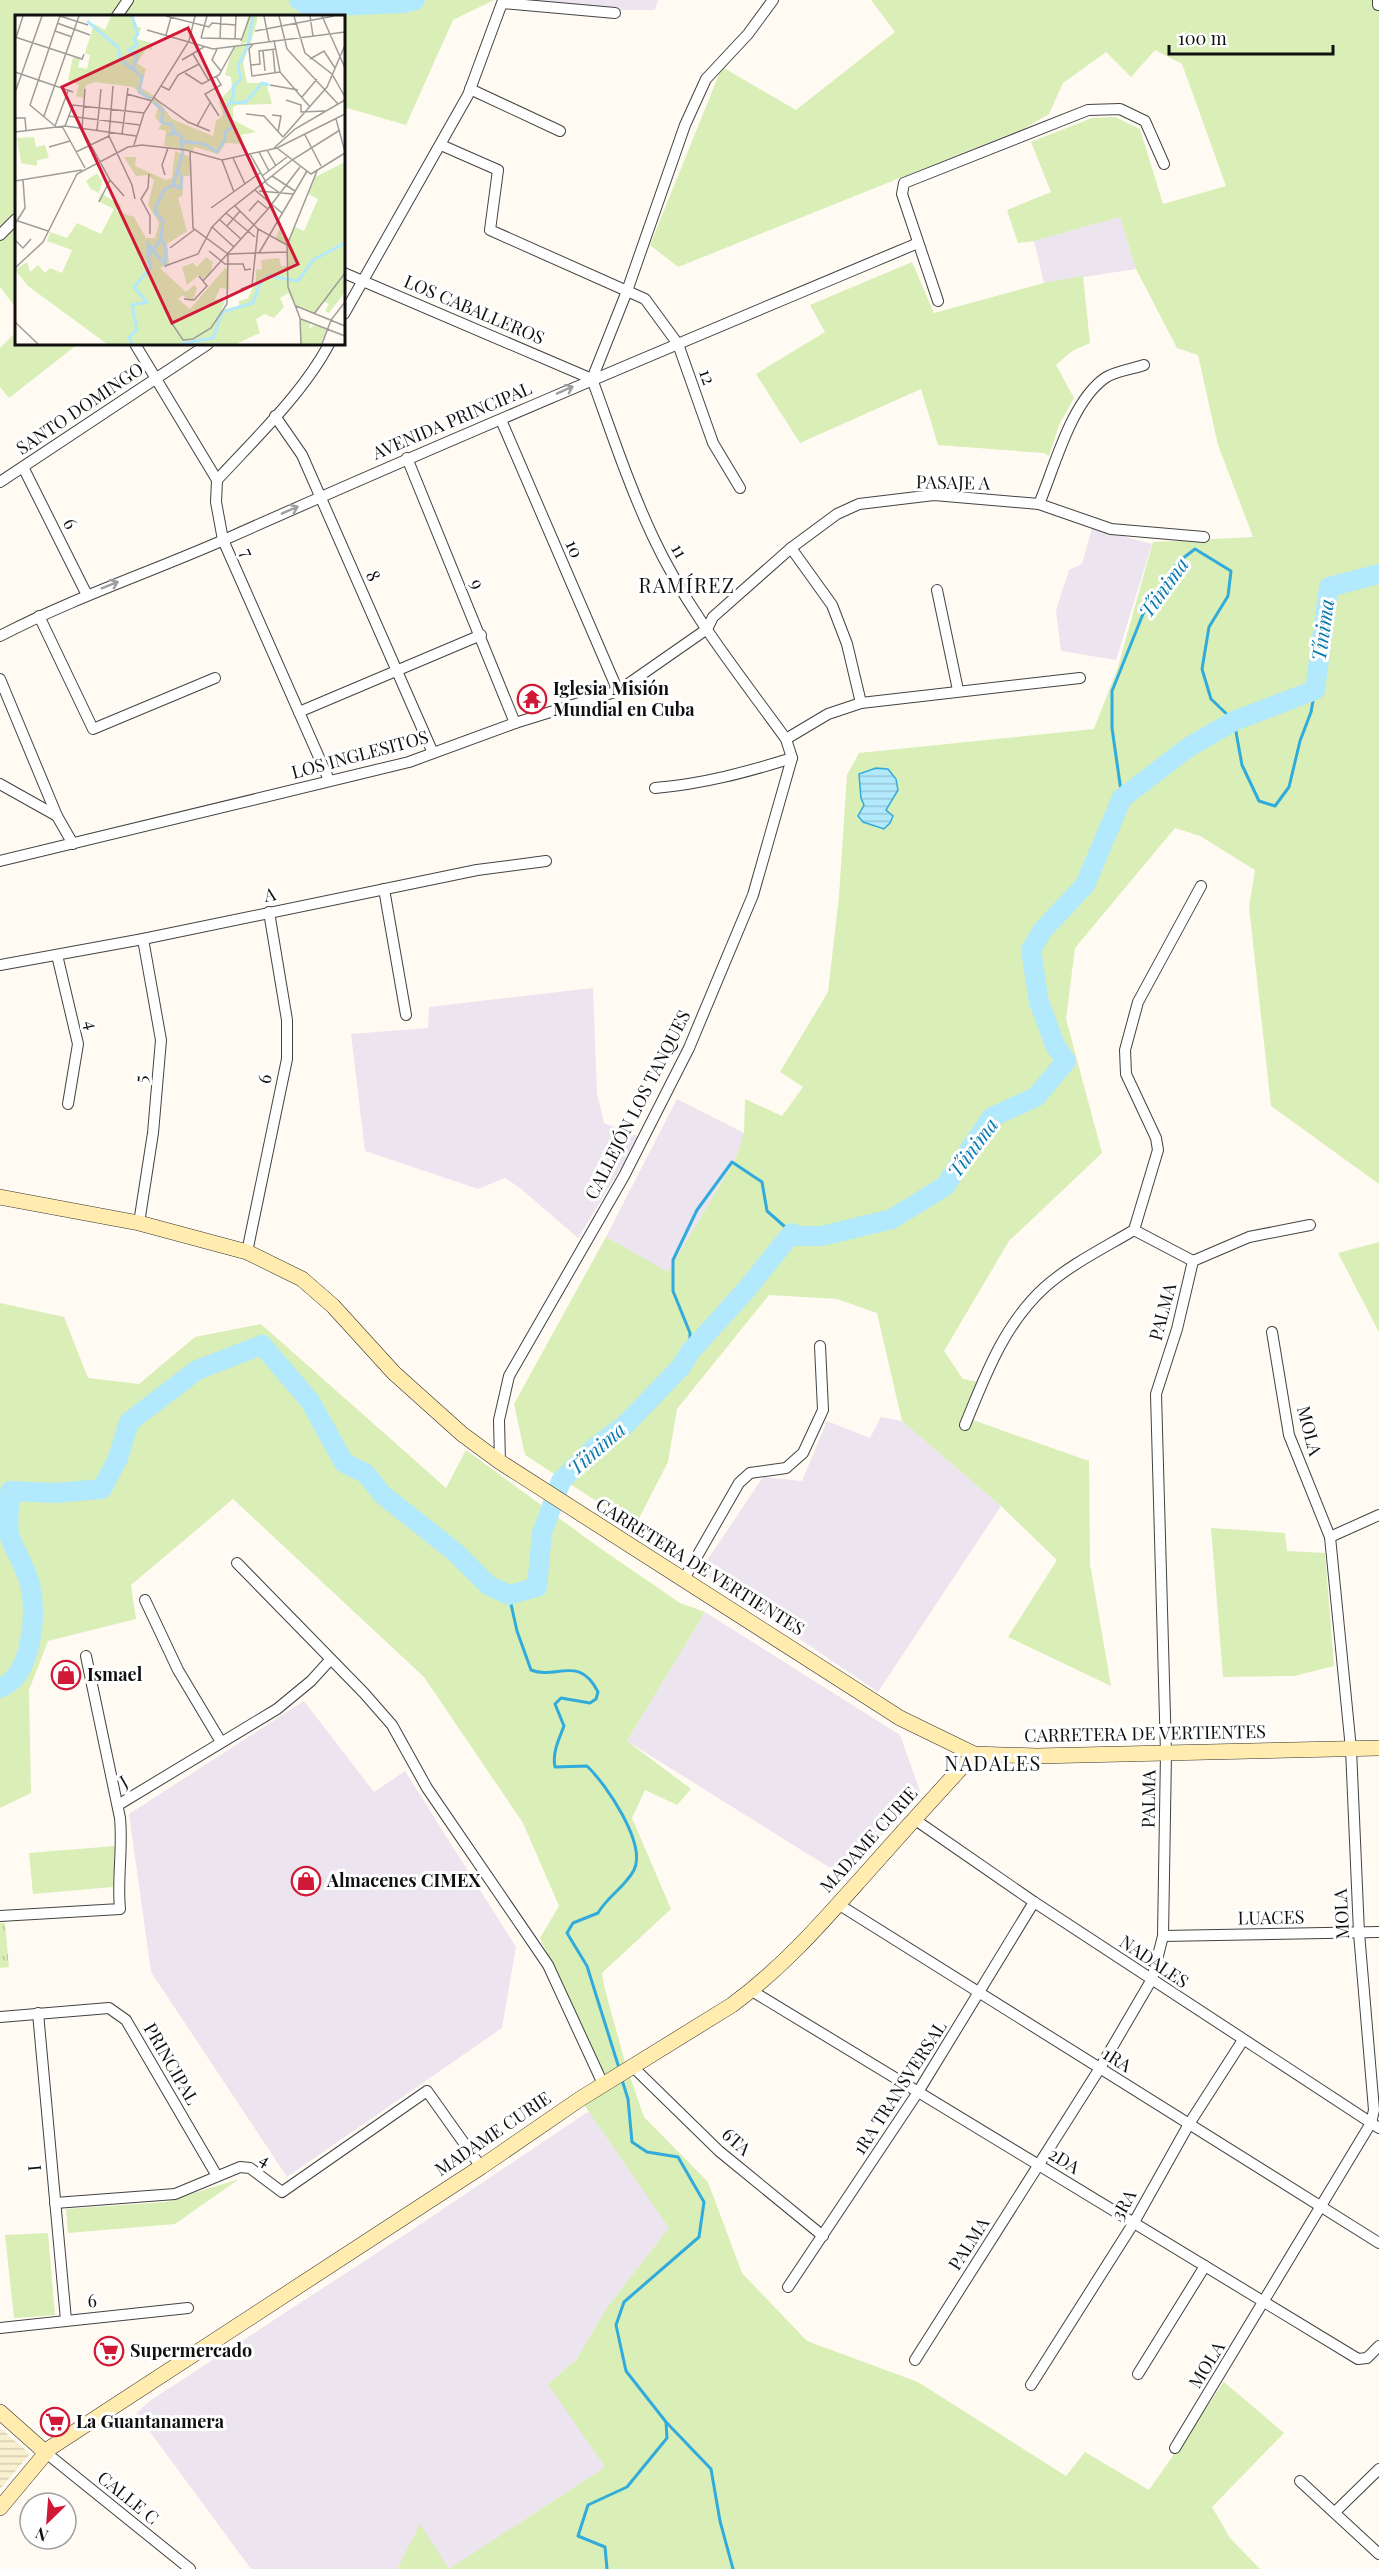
<svg xmlns="http://www.w3.org/2000/svg" width="1379" height="2569" font-family="'Playfair Display',serif">
<style>
.industrial{fill:#ece4ef}
.farmland{fill:url(#farmland-rules)}
.grass{fill:#daeeb7}
.park{fill:url(#park-tufts)}
.water{fill:url(#water-rules);stroke:#31abdb;stroke-width:1.5}
.lines{fill:none;stroke-linecap:round;stroke-linejoin:round}
.stream{stroke:#31abdb;stroke-width:3}
.river{stroke:#b2e9fc;stroke-width:20}
.street-casing{stroke:#434343;stroke-width:12}
.secondary-casing{stroke:#323232;stroke-width:16}
.street{stroke:#fff;stroke-width:10}
.secondary{stroke:#ffecae;stroke-width:15}
.oneway{stroke:#9f9f9f}
.labels{text-anchor:middle;stroke-width:6;stroke-linejoin:round;paint-order:stroke}
.street-label{font-size:18px;fill:#101010;stroke:#fff}
.poi-label{font-size:18px;font-weight:bold;fill:#101010;stroke:#fff;text-anchor:start}
.neighbourhood-label{font-size:20px;letter-spacing:1.5px;fill:#101010;stroke:#fff}
.water-label{font-size:20px;font-style:italic;fill:#0b7bb0;stroke:#fff}
.inset-river{fill:none;stroke:#b2e9fc;stroke-width:3}
.inset-road{fill:none;stroke:#9f9d98;stroke-width:1.5}
.view{fill:#cf1937;fill-opacity:0.15;stroke:#cf1937;stroke-width:3}
.inset-edge{fill:none;stroke:#101010;stroke-width:3}
</style>
<defs>
<pattern id="farmland-rules" width="6" height="5" patternUnits="userSpaceOnUse" patternTransform="scale(1.5)"><rect width="6" height="5" fill="#f9f0cf"/><path d="M0 2.5h6" fill="none" stroke="#d4cdb1"/></pattern>
<pattern id="park-tufts" width="24" height="20" patternUnits="userSpaceOnUse" patternTransform="scale(1.5)"><rect width="24" height="20" fill="#daeeb7"/><path d="M3 7l-1-3M5 7V3M7 7l1-3M15 17l-1-3M17 17v-4M19 17l1-3" fill="none" stroke="#bacb9c"/></pattern>
<pattern id="water-rules" width="6" height="5" patternUnits="userSpaceOnUse" patternTransform="scale(1.5)"><rect width="6" height="5" fill="#b2e9fc"/><path d="M0 2.5h6" fill="none" stroke="#98c7d7"/></pattern>
</defs>
<rect width="100%" height="100%" fill="#fffbf3"/>
<g class="industrial">
<polygon points="525,0 658,0 655,10 615,10"/>
<polygon points="1120,217 1136,269 1044,283 1034,241"/>
<polygon points="1092,528 1152,544 1116,660 1061,651 1056,610 1069,570 1082,564"/>
<polygon points="593,988 597,1093 604,1123 640,1137 578,1238 520,1188 505,1178 478,1189 365,1151 351,1034 428,1028 429,1007"/>
<polygon points="677,1099 744,1133 736,1158 668,1273 606,1237"/>
<polygon points="881,1417 902,1421 1001,1506 878,1692 700,1571 763,1477 802,1481 827,1421 870,1438"/>
<polygon points="705,1612 900,1735 921,1794 843,1876 627,1741"/>
<polygon points="304,1701 374,1792 405,1771 516,1947 502,2028 287,2177 151,1972 129,1814"/>
<polygon points="589,2111 669,2228 608,2306 576,2360 548,2384 606,2467 449,2569 420,2525 397,2569 251,2569 136,2413 151,2400 409,2232"/>
</g>
<polygon class="farmland" points="0,2428 30,2454 0,2489"/>
<g class="grass">
<polygon points="0,0 494,0 453,20 406,125 347,108 344,116 344,16 16,16 16,308 0,287"/>
<polygon points="871,0 1379,0 1379,1184 1271,1106 1249,907 1255,870 1200,836 1175,828 1075,948 1066,1019 1102,1153 1009,1241 944,1351 963,1379 984,1383 973,1420 1089,1461 1090,1564 1111,1686 1008,1637 1057,1560 1001,1506 902,1421 877,1313 837,1299 769,1295 677,1409 668,1462 635,1526 525,1455 514,1404 606,1237 668,1272 736,1158 744,1133 745,1099 782,1116 803,1087 780,1072 828,992 839,896 847,775 859,753 1094,729 1118,667 1153,542 1253,537 1218,445 1198,355 1177,348 1136,269 1120,217 1034,241 1018,243 1007,210 1051,192 1031,142 1092,118 1115,117 1140,129 1163,204 1226,186 1182,64 1155,50 1131,77 1106,52 1063,83 1049,114 1025,128 678,267 650,245 722,67 796,110 895,32"/>
<polygon points="912,262 934,313 1044,283 1083,276 1090,343 1072,351 1056,365 1074,398 1059,425 1049,456 1044,453 938,445 921,389 800,443 756,374 825,332 810,305"/>
<polygon points="16,332 16,344 78,344 9,398 0,387 0,348"/>
<polygon points="1379,1242 1379,1332 1338,1253"/>
<polygon points="0,1303 64,1317 88,1378 139,1384 195,1337 261,1324 446,1488 466,1450 597,1546 680,1603 705,1612 627,1741 691,1789 677,1805 645,1790 632,1818 671,1909 602,1973 604,1986 625,2062 644,2117 708,2182 742,2273 807,2341 918,2382 1066,2476 1085,2452 1149,2490 1224,2382 1284,2433 1212,2507 1230,2538 1260,2569 397,2569 420,2524 449,2569 605,2467 548,2384 576,2360 608,2306 669,2228 580,2099 605,2080 540,1938 559,1906 523,1823 424,1677 233,1499 131,1585 136,1619 48,1641 29,1690 31,1793 0,1808"/>
<polygon points="1211,1528 1285,1533 1287,1551 1325,1553 1334,1666 1294,1676 1223,1677"/>
<polygon points="115,1846 113,1887 33,1894 29,1853"/>
<polygon points="239,2179 175,2224 68,2233 66,2209 166,2202"/>
<polygon points="48,2233 55,2315 14,2318 5,2235"/>
</g>
<polygon class="park" points="0,1923 5,1923 9,1967 0,1968"/>
<polygon class="water" points="876,768 888,769 896,779 898,790 886,810 893,816 890,823 884,829 863,822 858,816 864,805 861,798 859,774"/>
<g class="lines">
<g class="stream">
<polyline points="1122,798 1112,728 1112,691 1143,614 1178,562 1195,549 1231,571 1228,596 1209,627 1202,669 1211,699 1234,721 1242,765 1259,801 1275,806 1289,787 1300,741 1311,712 1315,690"/>
<polyline points="690,1352 690,1333 673,1291 673,1260 697,1210 732,1162 762,1182 767,1211 792,1233"/>
<path d="M509 1595 517 1631 531 1670C556 1680 579 1654 598 1692L596 1699 590 1703 561 1698 555 1704 564 1726C559 1739 552 1753 555 1767L587 1766C606 1784 647 1844 634 1870 625 1887 607 1897 598 1913L573 1923 567 1933 587 1966 619 2068"/>
<polyline points="667,2423 711,2469 720,2521 733,2569"/>
<polyline points="607,2569 605,2547 578,2536 588,2505 627,2487 667,2438 666,2422 626,2371 616,2325 624,2302 699,2237 704,2202 678,2157 647,2152 632,2142 628,2099 622,2080"/>
</g>
<g class="river">
<polyline points="299,0 310,7 404,3 415,0"/>
<path d="M0 1688C32 1676 36 1618 31 1589 28 1570 16 1555 10 1537 6 1525 10 1505 10 1491L54 1493 102 1489 118 1458 129 1422 197 1370 262 1345 310 1401 344 1463 365 1473 383 1495 455 1552 488 1585 509 1595 537 1587 542 1533 561 1481 594 1448 625 1425 681 1367 690 1352 746 1290 792 1233 795 1236H822L892 1219 945 1186 992 1117 1036 1097 1066 1061 1055 1045 1039 1002 1031 950 1042 931 1085 885 1122 798 1189 747 1234 721 1315 690 1329 587 1379 574"/>
</g>
<g class="street-casing">
<g id="street">
<polyline points="1378,0 1378,5"/>
<polyline points="117,16 128,0"/>
<polyline points="470,89 560,131"/>
<polyline points="441,145 498,170 490,230 645,299 678,344 713,443 740,488"/>
<polyline points="0,235 16,219"/>
<polyline points="344,273 592,379"/>
<polyline points="938,301 902,194 904,183 1088,110 1120,109 1145,121 1164,164"/>
<polyline points="344,314 468,95 502,3 615,13"/>
<polyline points="135,344 217,480 216,502 223,540 329,780"/>
<polyline points="592,379 627,291 685,125 706,79 748,34 773,0"/>
<polyline points="275,416 302,455 433,753"/>
<polyline points="501,420 618,691"/>
<polyline points="407,458 515,723"/>
<polyline points="23,467 87,595"/>
<path d="M217 480C254 440 304 392 329 344"/>
<polyline points="0,482 208,344"/>
<path d="M1039 504C1055 466 1071 402 1105 378 1115 371 1133 369 1144 365"/>
<polyline points="791,548 832,605 847,644 861,703"/>
<polyline points="937,590 958,690"/>
<polyline points="39,616 93,729 215,678"/>
<path d="M0 636C73 598 151 572 226 539 455 437 687 340 918 243"/>
<polyline points="0,679 57,816 73,844"/>
<polyline points="299,712 481,635"/>
<polyline points="786,739 828,714 861,703 1080,678"/>
<polyline points="0,784 57,816"/>
<path d="M655 788C703 784 747 772 792 758"/>
<polyline points="0,861 409,762 515,723 618,691 707,629 713,617 791,548 837,514 859,504 934,495 1039,504 1111,529 1204,537"/>
<polyline points="384,889 406,1015"/>
<polyline points="57,955 78,1044 68,1104"/>
<polyline points="0,965 143,939 477,870 546,861"/>
<polyline points="139,1223 153,1133 161,1040 143,939"/>
<polyline points="1134,1230 1193,1261"/>
<polyline points="247,1252 287,1059 287,1020 269,912"/>
<polyline points="1193,1261 1249,1237 1310,1225"/>
<path d="M965 1425C985 1376 1004 1324 1045 1287 1071 1264 1104 1248 1134 1230L1158 1150 1156 1138 1126 1074 1125 1050 1138 1002 1201 886"/>
<path d="M500 1462 499 1420 509 1376 624 1176 689 1048 753 895 792 758 786 739C739 674 687 610 653 537 629 486 611 431 592 379"/>
<polyline points="1330,1537 1379,1515"/>
<polyline points="237,1563 364,1693 392,1725 427,1788 548,1965 603,2084"/>
<polyline points="684,1579 739,1483 750,1473 786,1468 803,1453 823,1410 820,1346"/>
<polyline points="145,1600 178,1670 221,1742"/>
<polyline points="118,1805 277,1709 311,1681 330,1660"/>
<polyline points="914,1819 1034,1902 1379,2128"/>
<polyline points="838,1904 1379,2243"/>
<path d="M0 1916 120 1909C117 1878 123 1849 120 1818L86 1656"/>
<polyline points="1163,1936 1379,1932"/>
<polyline points="752,1991 1358,2359 1367,2358 1379,2346"/>
<polyline points="38,2013 66,2320"/>
<polyline points="0,2017 109,2008 126,2020 217,2176"/>
<polyline points="633,2067 719,2151 823,2236"/>
<polyline points="55,2203 175,2194 240,2167 250,2168 282,2192 427,2091 481,2167"/>
<polyline points="788,2287 918,2092 1034,1902"/>
<polyline points="0,2328 188,2308"/>
<polyline points="915,2360 1100,2068 1152,1979 1163,1936 1166,1753 1156,1394 1177,1329 1193,1261"/>
<polyline points="1138,2374 1205,2266"/>
<polyline points="1031,2385 1133,2224 1189,2124 1243,2040"/>
<polyline points="1175,2448 1371,2123 1374,2110 1359,1933 1351,1749 1330,1537 1289,1435 1272,1332"/>
<polyline points="45,2452 190,2569"/>
<polyline points="1300,2481 1379,2554"/>
<polyline points="1335,2512 1379,2469"/>
</g>
</g>
<g class="secondary-casing">
<g id="secondary">
<polyline points="0,1197 139,1223 247,1252 302,1279 333,1306 394,1373 462,1434 500,1462 900,1718 974,1754 1037,1756 1379,1748"/>
<polyline points="0,2412 45,2452"/>
<path d="M0 2508 50 2448 481 2167 580 2099 732 2005C782 1968 819 1926 860 1880 898 1837 936 1795 974 1754"/>
</g>
</g>
<use href="#street" class="street"/>
<use href="#secondary" class="secondary"/>
</g>
<defs><path id="oneway-shaft" d="M-6 0H5M1.5-3L5.5 0L1.5 3" fill="none" stroke-width="1.6" stroke-linecap="round" stroke-linejoin="round" transform="scale(1.5)"/></defs>
<g class="oneway">
<use href="#oneway-shaft" transform="translate(565 390) rotate(-24)"/>
<use href="#oneway-shaft" transform="translate(290 510) rotate(-24)"/>
<use href="#oneway-shaft" transform="translate(110 585) rotate(-22)"/>
</g>
<defs>
<g id="temple-ring" transform="scale(1.5)"><circle r="9.5" fill="#fff" stroke="#cf1937" stroke-width="1.5"/><path d="M0-6L5-2H3V0L6.5 2.5H4V6H1.5V3h-3V6H-4V2.5H-6.5L-3 0V-2H-5Z" fill="#cf1937"/></g>
<g id="shop-ring" transform="scale(1.5)"><circle r="9.5" fill="#fff" stroke="#cf1937" stroke-width="1.5"/><path d="M-5-2.5h2.3a2.7 3.5 0 0 1 5.4 0H5L5.5 6h-11ZM-1.5-2.5h3a1.5 2.3 0 0 0-3 0Z" fill="#cf1937"/></g>
<g id="supermarket-ring" transform="scale(1.5)"><circle r="9.5" fill="#fff" stroke="#cf1937" stroke-width="1.5"/><path d="M-6-5.5h2.5l.6 2H6L4.5 2H-2.5L-4.4-4H-6ZM-1.5 3.2a1.3 1.3 0 1 0 .1 0ZM3 3.2a1.3 1.3 0 1 0 .1 0Z" fill="#cf1937"/></g>
</defs>
<g fill-rule="evenodd">
<use href="#temple-ring" x="532" y="699"/>
<use href="#shop-ring" x="66" y="1675"/>
<use href="#shop-ring" x="306" y="1881"/>
<use href="#supermarket-ring" x="109" y="2351"/>
<use href="#supermarket-ring" x="55" y="2422"/>
</g>
<g class="labels">
<g class="street-label">
<text transform="translate(474 310) rotate(23)" y="6">LOS CABALLEROS</text>
<text transform="translate(707 377) rotate(71)" y="6">12</text>
<text transform="translate(80 409) rotate(-34)" y="6">SANTO DOMINGO</text>
<text transform="translate(452 421) rotate(-23)" y="6">AVENIDA PRINCIPAL</text>
<text transform="translate(953 483) rotate(1)" y="6">PASAJE A</text>
<text transform="translate(70 524) rotate(63)" y="6">6</text>
<text transform="translate(574 549) rotate(67)" y="6">10</text>
<text transform="translate(679 551) rotate(62)" y="6">11</text>
<text transform="translate(247 553) rotate(66)" y="6">7</text>
<text transform="translate(373 576) rotate(66)" y="6">8</text>
<text transform="translate(477 584) rotate(67)" y="6">9</text>
<text transform="translate(360 755) rotate(-15)" y="6">LOS INGLESITOS</text>
<text transform="translate(270 895) rotate(-11)" y="6">A</text>
<text transform="translate(91 1025) rotate(77)" y="6">4</text>
<text transform="translate(141 1079) rotate(-85)" y="6">5</text>
<text transform="translate(265 1079) rotate(-78)" y="6">6</text>
<text transform="translate(638 1105) rotate(-63)" y="6">CALLEJÓN LOS TANQUES</text>
<text transform="translate(1163 1312) rotate(-75)" y="6">PALMA</text>
<text transform="translate(1309 1431) rotate(75)" y="6">MOLA</text>
<text transform="translate(700 1567) rotate(32)" y="6">CARRETERA DE VERTIENTES</text>
<text transform="translate(1145 1734) rotate(-1)" y="6">CARRETERA DE VERTIENTES</text>
<text transform="translate(124 1782) rotate(-30)" y="6">J</text>
<text transform="translate(1149 1799) rotate(-89)" y="6">PALMA</text>
<text transform="translate(869 1840) rotate(-48)" y="6">MADAME CURIE</text>
<text transform="translate(1342 1914) rotate(-93)" y="6">MOLA</text>
<text transform="translate(1271 1918) rotate(-1)" y="6">LUACES</text>
<text transform="translate(1154 1962) rotate(34)" y="6">NADALES</text>
<text transform="translate(1117 2060) rotate(32)" y="6">1RA</text>
<text transform="translate(171 2064) rotate(60)" y="6">PRINCIPAL</text>
<text transform="translate(900 2088) rotate(-57)" y="6">1RA TRANSVERSAL</text>
<text transform="translate(493 2134) rotate(-34)" y="6">MADAME CURIE</text>
<text transform="translate(736 2142) rotate(41)" y="6">6TA</text>
<text transform="translate(265 2160) rotate(31)" y="6">4</text>
<text transform="translate(1064 2161) rotate(32)" y="6">2DA</text>
<text transform="translate(35 2168) rotate(-95)" y="6">I</text>
<text transform="translate(1124 2205) rotate(-60)" y="6">3RA</text>
<text transform="translate(969 2244) rotate(-57)" y="6">PALMA</text>
<text transform="translate(92 2301) rotate(-5)" y="6">6</text>
<text transform="translate(1207 2365) rotate(-58)" y="6">MOLA</text>
<text transform="translate(128 2498) rotate(39)" y="6">CALLE C</text>
</g>
<g class="poi-label">
<text x="553" y="695">Iglesia Misión<tspan x="553" dy="21">Mundial en Cuba</tspan></text>
<text x="87" y="1681">Ismael</text>
<text x="327" y="1887">Almacenes CIMEX</text>
<text x="130" y="2357">Supermercado</text>
<text x="76" y="2428">La Guantanamera</text>
</g>
<g class="neighbourhood-label">
<text x="687" y="593">RAMÍREZ</text>
<text x="993" y="1771">NADALES</text>
</g>
<g class="water-label">
<text transform="translate(1164 588) rotate(-54)" y="7">Tíinima</text>
<text transform="translate(1323 630) rotate(-82)" y="7">Tínima</text>
<text transform="translate(973 1148) rotate(-53)" y="7">Tíinima</text>
<text transform="translate(597 1449) rotate(-41)" y="7">Tíinima</text>
</g>
</g>
<g transform="translate(15 15)">
<rect width="330" height="330" fill="#fffbf3"/>
<path d="M96 1H117L123 12 131 14 126 13 122 24 137 28V35L132 33 122 48 131 54 126 73 140 81 157 104 198 121 201 106 208 100 204 86 217 72 216 62 210 60 215 42 221 31 234 30 228 48 232 68H251L257 89 223 90 218 92V105L241 117 226 120 228 129 211 128 203 139 179 132 178 136 149 131 151 116 143 114 147 109 140 102 143 93 118 72 80 67 71 70 69 83 61 81 64 70 53 65 58 42 65 44 63 52 72 54 75 40 70 38 79 9 90 15ZM233 1H242V6L236 27 226 29ZM19 122 21 132 30 130 34 143 22 145V151L6 148 2 123ZM160 136 176 142 175 161H167L168 180 163 183 172 216 152 229 154 248 145 253 171 277 179 270 182 273 178 285 173 286 168 280 163 284 175 294 210 253 213 254 214 274 205 273 200 284 210 287 206 295 224 291V286L233 283 241 266V255L247 254 246 245 264 243 266 251H272V230L260 224 265 213 269 215 267 221 274 224 280 212 289 216 303 184 293 179 300 162 330 147V277L314 298 310 296 314 289 308 286 300 298 281 291 273 278 265 283 269 292 259 303 250 299 241 304 245 318 221 329H92L13 271 0 255 12 247 15 257 23 250 30 258 35 253 47 258 57 235 32 226 35 217 52 223 62 208 86 219 99 194 83 186 86 179 76 174 71 166 82 158 87 167 84 177 107 191 101 196 119 202 131 223H140L144 208 133 190 139 165 133 160 121 161 109 142H121L120 151 151 165 157 163ZM191 242 198 247 196 256 188 264 184 260 172 270 167 252 178 248 182 252ZM285 304 295 308 294 314 300 310 312 315 306 329H285Z" fill="#daeeb7"/>
<path class="inset-river" d="M117 1 123 19 119 24 122 30 114 35 122 41 118 54 127 62 124 77 136 84M72 6 103 32 105 43 118 55M139 87 148 96 146 107 157 110 159 116 156 119 163 118 168 124M213 88 231 87 247 68 254 70M158 170 166 173 167 162 162 154M133 242V229L150 250 151 233 146 224M117 329 114 323 122 314 117 290 132 287 119 272 136 252 133 242 146 224 148 206 140 197 141 192 149 175 158 170 168 137 166 126 189 129 202 137 210 124V117L218 112 210 96 219 80 218 72 226 64 223 51 233 31 238 1M166 329 198 323 207 297 238 288 246 266 254 261 283 266 298 245 330 228"/>
<path class="inset-road" d="M45 1 73 10M151 1 194 12 197 8 220 10M249 1 254 26M264 1 272 34 323 89M279 1 290 38 317 59 330 82M295 1 298 21M307 1 330 53M42 8 75 20M132 15 198 34 330 17M40 16 57 22M240 16 319 1M151 20 156 2M0 22 67 44 69 39M1 23 8 1M186 23 227 24M186 23 192 1M205 23 206 1M220 24 221 1M259 25 265 57 295 92M226 26 235 1M238 29 234 34 237 61 265 57M202 34 197 45 206 56M258 35 260 58M248 36 250 56M178 39 194 66M295 44 309 36 320 53M167 45 189 32M236 50 245 49 244 36 261 34M0 57 58 77M170 58 187 69 204 60 220 31M201 61 206 70 190 79 204 101M255 70 283 75M98 71 94 121 117 170 120 184M146 71 154 75 163 60 184 49M70 74 67 114 95 165 109 181M1 75 27 1M112 79 137 86M287 82 302 64M139 83 173 107 195 116M271 85 286 90V97L310 96M231 99 249 101 268 122M257 100 266 101 263 117M29 101 64 1M53 101 125 110M0 103H10L11 115M321 104 330 137M40 111 15 90 45 1M40 111 53 76M47 111 70 153M50 111 58 90 129 98M182 111 195 88M82 115 86 74M0 117 50 111 121 121M107 119 113 73M290 120 306 151M268 122 312 72 330 30M119 130 129 98 174 26 180 1M34 132 55 126M259 133 280 114 330 85M262 133 296 159 330 138M252 135 261 151M61 137 94 121M175 137 178 213 213 239M244 137 254 156M235 139 252 169 265 178M218 143 230 169M207 145 219 177M134 159 133 173 126 184 135 201V219M150 160 147 150 153 133M247 161 272 142M257 161 280 176M0 166 67 155M240 175 267 198M244 176 278 179M84 187 95 165M220 191 243 214 272 230M196 193 245 158M234 196 243 186 253 194M211 198 240 222M205 205 226 224M3 206 33 216M0 209 10 193 8 165M212 211 225 196M197 212 219 232M1 226 8 233 16 224M155 233 179 215M194 236 210 249H228L230 255 236 254M244 238 292 156M213 239 272 237M150 251 183 239 197 212 213 196 277 145 325 115M0 253 28 227 62 159 113 132 127 130 171 135 207 145 262 133 330 99M188 266 253 194 285 152M226 274 237 270 243 214M169 284 179 285 192 271 184 261M281 291 330 311M299 299 330 258M286 304 330 321M0 307 23 329M156 307 168 325 178 324 196 313 212 289 213 239M286 329 285 303 273 272 272 230 302 156M307 329 316 305 330 287"/>
<path class="view" d="M173 13 283 249 157 308 47 72Z"/>
<rect width="330" height="330" class="inset-edge"/>
</g>
<g transform="translate(48 2521) rotate(205)"><circle r="28" fill="#ffffff" stroke="#9f9f9f" stroke-width="1.5"/>
<path d="M0-4.5L10 22L0 15L-10 22Z" fill="#cf1937"/>
<text y="-9" font-size="16" font-weight="bold" text-anchor="middle" fill="#101010">N</text>
</g>
<path d="M1169 45v9h164v-9" fill="none" stroke="#101010" stroke-width="3"/>
<text x="1178" y="45" font-size="18" fill="#101010" stroke="#ffffff" stroke-width="4.5" paint-order="stroke">100 m</text>
</svg>
